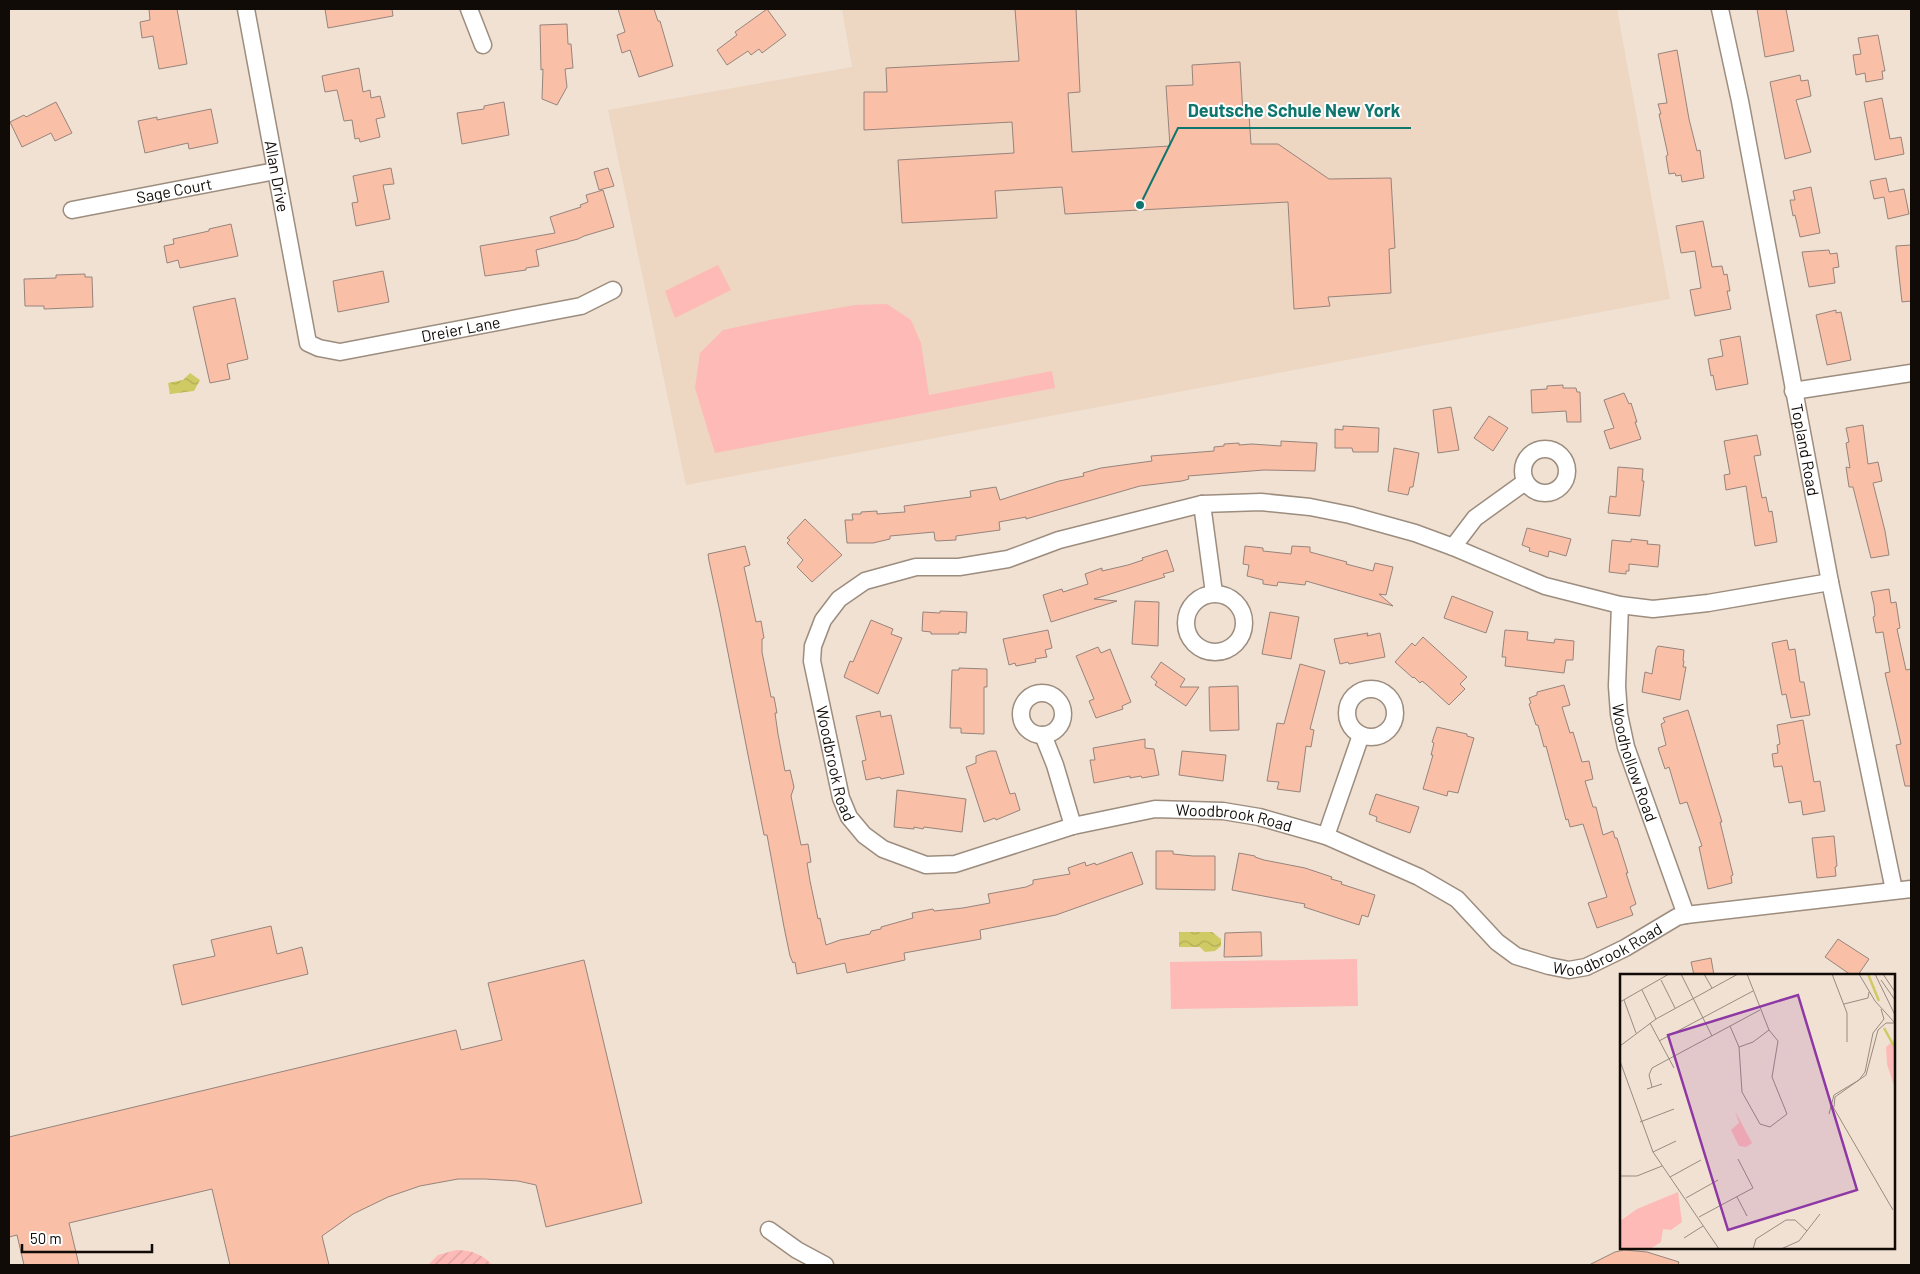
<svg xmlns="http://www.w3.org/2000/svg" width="1920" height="1274" font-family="Barlow,sans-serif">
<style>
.built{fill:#edd6c2}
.garden{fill:url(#garden-furrows)}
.pitch{fill:#febab7}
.water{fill:url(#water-waves)}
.building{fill:#f9bfa7;stroke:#97847c}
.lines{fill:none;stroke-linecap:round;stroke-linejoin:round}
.minor-casing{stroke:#9c8d7f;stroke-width:19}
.minor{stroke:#fff;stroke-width:16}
.labels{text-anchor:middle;stroke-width:4;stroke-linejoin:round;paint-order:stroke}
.street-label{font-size:16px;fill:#100b07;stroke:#fff}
.inset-river{fill:none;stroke:#d0ca64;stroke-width:2.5}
.inset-road{fill:none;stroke:#978b81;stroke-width:1}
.view{fill:#8e38a5;fill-opacity:0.15;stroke:#8e38a5;stroke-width:2.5}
.inset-edge{fill:none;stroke:#100b07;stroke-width:2.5}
.leader{fill:none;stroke:#0f766e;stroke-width:2}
.callout-dot{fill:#0f766e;stroke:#fff;stroke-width:2}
.callout-label{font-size:18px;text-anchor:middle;font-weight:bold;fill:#0f766e;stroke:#fff;stroke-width:4;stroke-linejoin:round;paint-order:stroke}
</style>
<defs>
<pattern id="garden-furrows" width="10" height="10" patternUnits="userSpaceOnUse" patternTransform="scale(1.25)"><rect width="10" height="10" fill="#febab7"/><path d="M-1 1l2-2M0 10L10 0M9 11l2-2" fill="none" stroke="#d99f9c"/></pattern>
<pattern id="water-waves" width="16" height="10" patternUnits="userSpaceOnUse" patternTransform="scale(1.25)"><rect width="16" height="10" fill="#d0ca64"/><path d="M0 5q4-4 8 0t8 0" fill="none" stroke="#b2ac55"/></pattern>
</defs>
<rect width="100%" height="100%" fill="#f1e1d2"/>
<polygon class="built" points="842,9 1617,9 1670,299 686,485 608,110 852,67"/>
<path class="garden" d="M456 1250C470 1250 483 1254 492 1265H428L438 1255Z"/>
<g class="pitch">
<polygon points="718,265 731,290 675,318 665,291"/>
<polygon points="887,304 911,320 921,343 929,395 1052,371 1055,388 715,453 695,388 700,353 723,330 775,319 855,305"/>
<polygon points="1357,959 1358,1006 1171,1009 1170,962"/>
</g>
<g class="water">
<polygon points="190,373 200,380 194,391 170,394 168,383 183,380"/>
<polygon points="1179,932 1212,932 1221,939 1221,946 1215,951 1205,952 1200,947 1179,947"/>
</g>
<g class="building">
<polygon points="149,9 177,9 187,64 159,69 153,36 142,38 140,22 150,20"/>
<polygon points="325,9 392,9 393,16 328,28"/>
<polygon points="618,9 654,9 658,21 660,21 673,66 639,77 630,50 622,53 617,35 625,32"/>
<polygon points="767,9 786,35 762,53 759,49 751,55 748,51 727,65 717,50 737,35 735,32"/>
<polygon points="1015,9 1076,9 1080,92 1068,93 1072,152 1170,146 1166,86 1193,85 1192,65 1240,62 1243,115 1249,115 1251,144 1278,144 1329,179 1391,178 1395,248 1389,249 1391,293 1328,297 1330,306 1294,309 1288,202 1065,214 1062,187 995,191 997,218 902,223 898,160 1014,153 1012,122 864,130 864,92 887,92 886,68 1019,61"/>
<polygon points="1757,9 1786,9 1794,51 1765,57"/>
<polygon points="567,24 568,44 571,44 573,68 565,69 567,87 557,105 542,99 543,69 541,70 540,25"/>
<polygon points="1878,35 1885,71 1882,71 1883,79 1866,82 1865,73 1856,75 1853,55 1861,54 1858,38"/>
<polygon points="1677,50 1689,119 1697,151 1700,150 1704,178 1682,182 1681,175 1676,176 1675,173 1669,174 1666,156 1668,155 1659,114 1661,114 1658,104 1667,103 1658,54"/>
<polygon points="359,68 363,92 370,90 371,98 380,96 385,117 376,119 380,137 360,142 359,138 355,139 352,120 344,121 337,90 325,92 322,76"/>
<polygon points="1800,75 1801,81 1808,80 1811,96 1796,100 1811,152 1785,159 1770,82"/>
<polygon points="1882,98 1890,139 1901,137 1904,154 1875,160 1864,102"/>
<polygon points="56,102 72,133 55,141 51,133 22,147 10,122 24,115 26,117"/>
<polygon points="504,102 509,135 462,144 457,113 484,109 484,106"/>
<polygon points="211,109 218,143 189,149 188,143 145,153 138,121 157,117 157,120"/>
<polygon points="391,168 394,184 383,185 390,219 356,226 352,203 358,202 353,176"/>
<polygon points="608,168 614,186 599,190 594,172"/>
<polygon points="1886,178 1889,192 1904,189 1909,214 1888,219 1884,197 1874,199 1870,181"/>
<polygon points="1811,187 1820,233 1800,237 1795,215 1793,216 1790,200 1795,200 1793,191"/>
<polygon points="603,190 614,227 584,236 578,239 536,250 539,266 526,268 526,270 485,276 480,246 555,233 550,217 581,207 580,205 588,202 586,195"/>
<polygon points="1703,221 1712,267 1722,266 1724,275 1727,274 1730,291 1727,291 1731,309 1695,316 1690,290 1701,288 1695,251 1681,253 1676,226"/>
<polygon points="231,224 238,256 180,268 178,260 167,263 164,246 174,244 173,239 209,231 209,229"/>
<polygon points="1911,245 1911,301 1902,302 1896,249 1896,246"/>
<polygon points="1829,250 1830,254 1837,253 1839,267 1833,268 1835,283 1809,287 1802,252"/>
<polygon points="383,271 389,302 338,312 333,281"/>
<polygon points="85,274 85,277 92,277 93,307 44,309 44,306 25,306 24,279 56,278 56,275"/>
<polygon points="235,298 248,359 227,364 230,379 210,383 193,307"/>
<polygon points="1836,310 1836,313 1841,312 1851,360 1827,365 1816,315"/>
<polygon points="1740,336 1748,384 1716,390 1713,375 1711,376 1708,359 1723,356 1720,340"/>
<polygon points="1563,385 1563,388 1576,388 1577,392 1580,392 1581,422 1567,422 1566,411 1532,413 1531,390 1547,389 1547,386"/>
<polygon points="1624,393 1629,404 1631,403 1637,422 1635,422 1641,439 1610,449 1604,431 1614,428 1604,400"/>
<polygon points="1451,407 1459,450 1438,453 1433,410"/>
<polygon points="1489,416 1508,428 1493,451 1474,438"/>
<polygon points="1863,425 1868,464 1878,462 1882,481 1873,483 1885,531 1889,555 1871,558 1853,487 1849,487 1846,467 1850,468 1846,443 1849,442 1846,428"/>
<polygon points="1343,426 1379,428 1378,452 1353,452 1352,448 1335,448 1335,429 1343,430"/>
<polygon points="1757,435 1761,455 1754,456 1762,498 1766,497 1769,512 1772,511 1777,542 1755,546 1746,486 1726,490 1724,475 1730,474 1724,441"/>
<polygon points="1281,441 1317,443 1315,471 1264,470 1188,476 1189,479 1182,481 1140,486 1026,519 1026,517 999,522 1000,530 956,536 956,540 937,541 935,540 934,532 890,536 890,539 873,543 847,543 845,520 853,520 852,514 861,514 861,512 877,511 877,514 905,512 904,506 971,497 970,491 996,487 1000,500 1059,481 1084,476 1083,473 1101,468 1152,461 1151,456 1214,451 1214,447 1224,446 1224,444 1239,443 1239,445 1252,444 1281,446"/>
<polygon points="1394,448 1419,453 1413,487 1410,487 1408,495 1388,491"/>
<polygon points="1618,467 1643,469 1642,481 1644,481 1640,516 1608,513 1610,496 1616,497"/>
<polygon points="805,519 842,555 812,582 797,567 803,560 787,543 790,540 787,538"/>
<polygon points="1527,528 1571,539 1566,556 1549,551 1548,557 1529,551 1530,548 1522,545"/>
<polygon points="1631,539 1648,541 1647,544 1660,545 1658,567 1629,564 1629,571 1626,571 1626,574 1609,572 1612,540 1631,542"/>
<polygon points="745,546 750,565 744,567 756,622 761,621 764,638 762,639 762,652 771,697 774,697 777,713 775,713 778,734 785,771 790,770 794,787 791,796 801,845 808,844 811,862 807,863 810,881 818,919 820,918 826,945 840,940 870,934 871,931 881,929 881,927 913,918 912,913 933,909 934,911 963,908 990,903 988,894 1026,887 1033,884 1033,880 1070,874 1068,868 1085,862 1086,866 1095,863 1096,865 1132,852 1143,884 1056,915 980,930 981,939 904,953 905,960 847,973 845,963 797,974 795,962 793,963 790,956 784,927 767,835 764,835 749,760 720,612 709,561 708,554"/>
<polygon points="1245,546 1263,548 1263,551 1291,554 1292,546 1310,547 1310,552 1347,562 1346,564 1373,571 1375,563 1393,567 1386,595 1379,594 1393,606 1306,581 1305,585 1278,582 1277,586 1263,584 1263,580 1247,576 1249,565 1243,564"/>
<polygon points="1167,550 1174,571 1163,574 1165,577 1094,599 1117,601 1051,622 1043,595 1062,589 1063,592 1088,584 1085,574 1102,568 1102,571 1128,565 1143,560 1142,558"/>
<polygon points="1889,589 1891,603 1896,602 1900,628 1897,629 1906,670 1911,669 1911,786 1905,786 1896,745 1901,744 1885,673 1890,672 1883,632 1876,633 1873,617 1875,616 1874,605 1871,592"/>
<polygon points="1452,596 1493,612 1486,633 1444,618"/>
<polygon points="1135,601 1159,602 1158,646 1132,644"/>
<polygon points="940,611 967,612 966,633 959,632 959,634 931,634 931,632 922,631 923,612 940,613"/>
<polygon points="1270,612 1299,617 1291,659 1262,654"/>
<polygon points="871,620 893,629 891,634 902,638 878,694 844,677 850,661 853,662"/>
<polygon points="1048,630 1052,648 1045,650 1047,657 1035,659 1036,662 1016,666 1015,663 1009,665 1003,639"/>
<polygon points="1505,630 1528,632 1527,640 1554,643 1555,639 1574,641 1573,660 1566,660 1564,673 1505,666 1506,657 1502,657"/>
<polygon points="1368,633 1367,636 1380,633 1385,657 1349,664 1348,662 1340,664 1334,639"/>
<polygon points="1423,637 1467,677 1460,684 1465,689 1449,705 1427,685 1422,681 1420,683 1414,677 1413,678 1395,662 1412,643 1415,646"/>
<polygon points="1787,640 1789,650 1795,649 1800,682 1804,682 1810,715 1791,718 1786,694 1782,695 1772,643"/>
<polygon points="1658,646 1684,650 1683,661 1684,661 1683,667 1686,667 1680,700 1642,692 1645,672 1652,674 1656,649"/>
<polygon points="1098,647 1101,653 1110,649 1131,702 1122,706 1123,709 1096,718 1089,701 1094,699 1076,656"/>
<polygon points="1161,662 1185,679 1180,687 1199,687 1186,706 1155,685 1157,682 1151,677"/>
<polygon points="1300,664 1325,671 1310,729 1314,730 1311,747 1306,746 1300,792 1277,789 1279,782 1267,781 1277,723 1284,724"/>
<polygon points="959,668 987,669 987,687 984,687 984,734 961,733 961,728 950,728 952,670 959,670"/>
<polygon points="1564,685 1570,705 1562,707 1570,733 1573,732 1582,762 1589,761 1593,779 1585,781 1593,807 1596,807 1603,835 1613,831 1615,838 1617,838 1628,873 1626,873 1636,904 1630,907 1633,915 1597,928 1588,903 1607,897 1583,824 1570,827 1568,819 1566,820 1546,746 1544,747 1538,725 1536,725 1529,704 1531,703 1529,698 1537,695 1537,692"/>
<polygon points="1238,686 1239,730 1210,731 1209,687"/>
<polygon points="1688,710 1722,822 1720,822 1733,875 1731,876 1732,883 1708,889 1699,847 1702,846 1687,802 1680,804 1669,767 1665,769 1658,748 1666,745 1661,724 1665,722 1663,718"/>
<polygon points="880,711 881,717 891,715 904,774 881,779 880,777 866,780 862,761 866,760 856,716"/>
<polygon points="1803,720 1814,782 1820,781 1825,811 1803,815 1801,801 1789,803 1782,766 1774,767 1772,754 1778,753 1777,745 1780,744 1777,725"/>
<polygon points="1437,727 1467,734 1467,736 1474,738 1458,793 1448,791 1447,796 1423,789 1433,755 1431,755 1434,743 1432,742"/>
<polygon points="1145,739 1145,748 1154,749 1159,775 1142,778 1141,776 1130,778 1130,776 1094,783 1090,760 1095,760 1093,748"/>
<polygon points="990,751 996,751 1010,794 1015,793 1020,810 996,820 995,818 984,822 966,767 976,763 976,756"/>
<polygon points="1182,751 1226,755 1223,781 1179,775"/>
<polygon points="897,790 966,799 962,832 924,827 923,829 914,827 914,829 894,827"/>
<polygon points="1376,794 1419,807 1410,833 1376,821 1377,817 1369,814"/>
<polygon points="1834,836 1837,866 1835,867 1836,876 1817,878 1812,838"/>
<polygon points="1156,851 1173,851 1173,854 1193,856 1215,856 1215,890 1156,889"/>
<polygon points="1239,853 1255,856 1255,857 1264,860 1305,868 1332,877 1331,879 1342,882 1341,884 1375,895 1368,917 1362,915 1359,925 1304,907 1305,904 1232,890"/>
<polygon points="271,926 277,954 302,947 308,974 182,1005 173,965 215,956 211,940"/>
<polygon points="1252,932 1261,932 1262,956 1224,957 1225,933"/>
<polygon points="1838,939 1869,959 1858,975 1851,975 1825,957"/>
<polygon points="1711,958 1714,975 1694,975 1691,962"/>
<polygon points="584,960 642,1203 546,1227 536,1185 518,1181 485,1179 458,1179 420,1186 388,1197 353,1214 322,1236 329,1265 230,1265 212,1189 69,1223 79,1265 24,1265 17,1235 9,1237 9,1137 456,1030 461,1050 502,1040 488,983"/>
<polygon points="1624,1250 1647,1252 1679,1262 1678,1265 1589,1265 1615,1252"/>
</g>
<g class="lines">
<g class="minor-casing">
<g id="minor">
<path id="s1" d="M246 9 308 343 319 348 340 352 581 306 613 290"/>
<polyline points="469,9 483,45"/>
<path id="s2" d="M1720 9 1740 101 1830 582 1894 890"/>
<path id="s3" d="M72 210 275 171"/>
<polyline points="1793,391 1911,373"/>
<circle cx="1545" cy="471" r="22"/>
<polyline points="1202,504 1214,593"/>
<polyline points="1453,547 1475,518 1525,482"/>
<path id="s4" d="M1830 582 1708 603 1653 609 1620 605 1545 586 1453 547 1415 533 1350 515 1310 507 1261 502 1202 504 1059 540 1008 559 959 567H916L865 581 839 599 823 620 813 646 812 661 841 798 849 817 864 835 883 849 926 865 955 864 1073 826 1155 809 1223 811 1259 817 1326 836 1419 877 1457 899 1497 942 1516 956 1549 966 1569 970 1586 967 1625 948 1677 917 1686 915 1911 889"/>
<circle cx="1215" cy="623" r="29"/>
<path id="s5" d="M1620 605 1617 686 1619 714 1626 747 1686 915"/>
<circle cx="1371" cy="713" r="24"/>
<circle cx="1042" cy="714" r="21"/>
<polyline points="1043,735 1055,765 1073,826"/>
<polyline points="1326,836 1361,735"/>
<polyline points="769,1230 797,1250 825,1265"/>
</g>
</g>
<use href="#minor" class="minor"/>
</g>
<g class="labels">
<g class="street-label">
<text dy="6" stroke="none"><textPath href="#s1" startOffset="170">Allan Drive</textPath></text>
<text dy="6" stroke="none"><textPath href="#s3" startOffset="104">Sage Court</textPath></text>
<text dy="6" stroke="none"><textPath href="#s1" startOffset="496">Dreier Lane</textPath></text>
<text dy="6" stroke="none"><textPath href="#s2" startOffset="449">Topland Road</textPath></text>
<text dy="6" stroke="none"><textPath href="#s4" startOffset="1200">Woodbrook Road</textPath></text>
<text dy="6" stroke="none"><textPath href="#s5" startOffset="160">Woodhollow Road</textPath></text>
<text dy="6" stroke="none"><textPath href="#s4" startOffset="1665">Woodbrook Road</textPath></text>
<text dy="6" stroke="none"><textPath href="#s4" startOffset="2085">Woodbrook Road</textPath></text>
</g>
</g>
<g transform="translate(1620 974)">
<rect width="275" height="275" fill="#f1e1d2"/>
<path d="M275 65V115L267 90 266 73ZM58 218 62 248 51 256 43 255 41 268 30 275H0V247L17 235Z" fill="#febab7"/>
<path d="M115 137 132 169 126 173 119 172 111 156 119 149Z" fill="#febab7"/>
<path class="inset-river" d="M248 0 259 27M264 54 275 74"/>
<path class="inset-road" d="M61 0 92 62M84 0 92 14M212 0 227 39V68M239 0 255 27 275 49M255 0 275 41M263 0 275 18M41 6 55 34M261 6 275 26M22 16 36 45M4 26 16 59M0 28 49 0M224 30 248 24 249 18M30 49 54 94M110 52 119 73 122 118 140 150 150 153 167 140 152 103 158 67 149 56 127 0M39 67 133 17M0 72 36 45 118 0M119 73 133 68 149 56M0 87 33 178 99 275M32 113 29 101 32 94 140 36M27 115 42 110M212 131 273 236M214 133 215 123 246 101 258 56 266 49H275M209 140 214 121 239 106 245 98 253 59 264 45 261 35M20 148 54 135M33 178 56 167M0 202H17L42 192M50 203 81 186M117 223 127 242M66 224 98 206M79 243 133 214 118 185M64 264 83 252M133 275 136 265 166 246H175L187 257M161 275 179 267 200 240"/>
<path class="view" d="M178 21 237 216 108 256 48 61Z"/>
<rect width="275" height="275" class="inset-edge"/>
</g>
<path class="leader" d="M1140 205L1178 128H1411"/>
<circle class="callout-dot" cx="1140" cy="205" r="5"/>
<g class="callout-label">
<text x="1294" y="117">Deutsche Schule New York</text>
</g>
<rect width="1920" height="1274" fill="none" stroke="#100b07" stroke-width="20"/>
<path d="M22 1244v8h130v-8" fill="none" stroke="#100b07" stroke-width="2.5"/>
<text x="30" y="1244" font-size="15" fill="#100b07" stroke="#ffffff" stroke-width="4" paint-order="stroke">50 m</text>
</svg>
